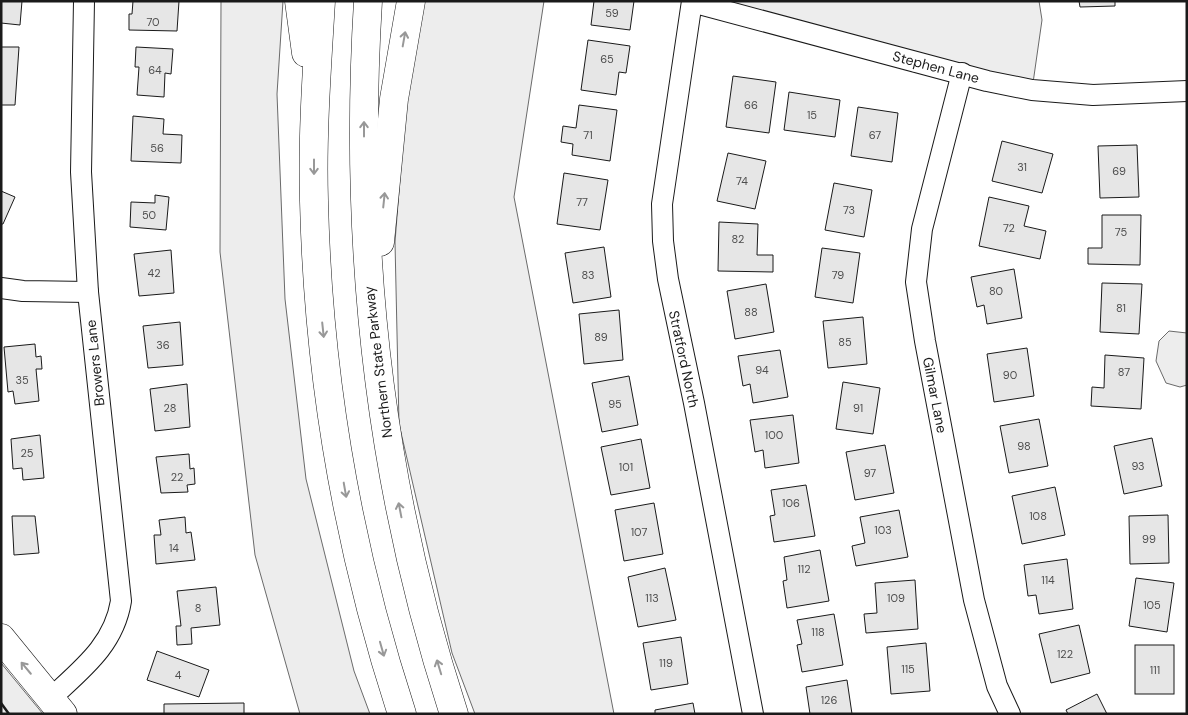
<svg xmlns="http://www.w3.org/2000/svg" width="1188" height="715" font-family="'DM Sans',sans-serif">
<style>
.green{fill:#ededed;stroke:#6a6a6a}
.building{fill:#e6e6e6;stroke:#1a1a1a}
.lines{fill:none;stroke-linecap:round;stroke-linejoin:round}
.street-casing{stroke:#1a1a1a;stroke-width:22}
.secondary-casing{stroke:#1a1a1a;stroke-width:29}
.highway-casing{stroke:#1a1a1a;stroke-width:29}
.street{stroke:#fff;stroke-width:20}
.secondary{stroke:#fff;stroke-width:28}
.highway{stroke:#fff;stroke-width:28}
.wall{stroke:#1a1a1a;stroke-width:2.5}
.oneway{stroke:#989898}
.labels{text-anchor:middle;stroke-width:4;stroke-linejoin:round;paint-order:stroke}
.number-label{font-size:11px;fill:#4d4d4d}
.street-label{font-size:14px;fill:#1a1a1a;stroke:#fff}
</style>
<rect width="100%" height="100%" fill="#fff"/>
<g class="green">
<polygon points="221,1 283,1 277,94 285,299 306,479 354,671 370,714 300,714 255,555 220,252"/>
<polygon points="419,1 544,1 514,197 614,714 475,714 452,653 399,424 395,242 412,25"/>
<polygon points="692,1 1039,1 1042,20 1032,90"/>
<polygon points="1169,331 1187,333 1187,385 1180,387 1166,383 1156,361 1159,341"/>
<polygon points="1,663 43,714 1,714"/>
</g>
<g class="building">
<polygon points="1,1 22,1 20,25 1,23"/>
<polygon points="133,1 179,1 177,31 129,30 129,14 132,14"/>
<polygon points="594,1 634,1 630,30 591,25"/>
<polygon points="1079,1 1115,1 1115,6 1080,7"/>
<polygon points="588,40 630,46 626,73 619,72 616,95 581,90"/>
<polygon points="1,47 19,47 15,105 1,105"/>
<polygon points="136,47 173,49 171,74 165,73 164,97 137,95 139,67 135,67"/>
<polygon points="733,76 776,82 769,133 726,127"/>
<polygon points="789,92 840,100 835,137 784,130"/>
<polygon points="579,105 617,110 610,161 572,155 573,144 561,142 563,126 576,128"/>
<polygon points="858,107 898,113 892,162 851,156"/>
<polygon points="133,116 164,119 163,134 182,135 181,163 131,161"/>
<polygon points="1002,141 1053,154 1042,193 992,181"/>
<polygon points="1137,145 1139,197 1100,198 1098,146"/>
<polygon points="728,153 766,161 755,209 717,201"/>
<polygon points="564,173 608,180 600,230 557,224"/>
<polygon points="834,183 872,190 864,237 825,230"/>
<polygon points="1,191 15,197 3,224 1,224"/>
<polygon points="155,195 169,197 166,230 130,227 131,202 155,203"/>
<polygon points="989,197 1029,206 1024,226 1046,231 1040,259 979,246"/>
<polygon points="1102,215 1141,215 1140,265 1088,264 1088,248 1102,248"/>
<polygon points="719,222 758,224 757,255 773,255 773,272 718,271"/>
<polygon points="604,247 611,297 573,303 565,253"/>
<polygon points="822,248 860,253 853,303 815,297"/>
<polygon points="171,250 174,293 139,296 134,254"/>
<polygon points="1014,269 1022,318 987,324 984,305 977,307 971,277"/>
<polygon points="1102,283 1142,284 1139,334 1100,332"/>
<polygon points="766,284 774,332 735,339 727,291"/>
<polygon points="619,310 623,360 584,364 579,314"/>
<polygon points="863,317 867,364 828,368 823,321"/>
<polygon points="180,322 183,365 148,368 143,326"/>
<polygon points="35,344 36,357 41,356 42,369 36,369 39,401 15,404 13,391 8,392 4,347"/>
<polygon points="1027,348 1034,396 994,402 987,354"/>
<polygon points="780,350 788,397 753,403 750,384 743,386 738,356"/>
<polygon points="1105,355 1144,358 1141,409 1091,406 1092,387 1104,388"/>
<polygon points="629,376 638,425 602,432 592,383"/>
<polygon points="843,382 880,388 873,434 836,429"/>
<polygon points="187,384 190,427 155,431 150,389"/>
<polygon points="793,415 799,463 765,468 763,450 755,452 750,420"/>
<polygon points="1039,419 1048,466 1009,473 1000,426"/>
<polygon points="40,435 44,478 23,480 22,468 13,469 11,439"/>
<polygon points="1152,438 1162,486 1124,494 1114,446"/>
<polygon points="641,439 650,488 611,495 601,447"/>
<polygon points="885,445 894,493 855,500 846,452"/>
<polygon points="189,454 190,469 194,468 195,484 187,485 188,492 161,493 156,457"/>
<polygon points="806,485 815,536 774,542 770,516 775,515 771,490"/>
<polygon points="1055,487 1065,535 1022,544 1012,496"/>
<polygon points="654,503 663,554 624,561 615,510"/>
<polygon points="899,510 908,557 856,566 852,546 865,543 860,517"/>
<polygon points="1168,515 1169,563 1130,564 1129,516"/>
<polygon points="12,516 35,516 39,553 14,555"/>
<polygon points="185,517 186,533 191,532 195,560 156,564 154,535 161,535 159,520"/>
<polygon points="820,550 829,601 787,608 783,581 787,580 784,557"/>
<polygon points="1067,559 1073,609 1039,614 1036,595 1028,596 1024,565"/>
<polygon points="665,568 676,620 638,627 628,577"/>
<polygon points="1136,578 1174,583 1167,632 1129,626"/>
<polygon points="915,580 918,629 866,633 864,614 877,613 875,583"/>
<polygon points="216,587 220,625 191,628 192,644 177,645 176,626 181,626 177,591"/>
<polygon points="834,614 843,665 802,672 797,645 802,644 797,620"/>
<polygon points="1079,625 1090,673 1051,683 1039,634"/>
<polygon points="681,637 688,684 651,690 643,643"/>
<polygon points="926,643 930,691 891,694 887,647"/>
<rect x="1135" y="645" width="39" height="49"/>
<polygon points="157,651 209,670 199,697 147,680"/>
<polygon points="847,680 852,714 810,714 806,687"/>
<polygon points="1097,694 1107,714 1068,714 1066,710"/>
<polygon points="244,703 244,714 164,714 164,704"/>
<polygon points="693,703 695,714 655,714 655,710"/>
</g>
<g class="lines">
<g class="street-casing">
<g id="street">
<polyline points="692,1 662,204 663,241 668,279 694,403 753,714"/>
<polyline points="692,2 987,81 1032,90 1093,95 1187,91"/>
<polyline points="962,73 922,229 916,282 925,341 974,600 997,686 1010,714"/>
<polyline points="1,288 23,291 88,292"/>
<path d="M51 698C82 669 114 645 121 601L88 292 81 172 84 1"/>
</g>
</g>
<g class="secondary-casing">
<polyline id="secondary" points="1,638 63,714"/>
</g>
<g class="highway-casing">
<g id="highway">
<polyline points="299,1 306,53"/>
<path d="M321 1C317 68 312 134 314 201 318 374 348 549 402 714"/>
<path d="M368 1C353 245 378 482 454 714"/>
<polyline points="380,242 394,99 411,1"/>
</g>
</g>
<use href="#street" class="street"/>
<use href="#secondary" class="secondary"/>
<use href="#highway" class="highway"/>
<polyline class="wall" points="1,703 9,714"/>
</g>
<defs><path id="oneway-shaft" d="M-6 0H5M1.5-3L5.5 0L1.5 3" fill="none" stroke-width="1.6" stroke-linecap="round" stroke-linejoin="round" transform="scale(1.25)"/></defs>
<g class="oneway">
<use href="#oneway-shaft" transform="translate(404 39) rotate(-80)"/>
<use href="#oneway-shaft" transform="translate(364 129) rotate(-90)"/>
<use href="#oneway-shaft" transform="translate(314 167) rotate(90)"/>
<use href="#oneway-shaft" transform="translate(384 200) rotate(-84)"/>
<use href="#oneway-shaft" transform="translate(323 330) rotate(84)"/>
<use href="#oneway-shaft" transform="translate(345 490) rotate(80)"/>
<use href="#oneway-shaft" transform="translate(400 510) rotate(-101)"/>
<use href="#oneway-shaft" transform="translate(382 649) rotate(74)"/>
<use href="#oneway-shaft" transform="translate(439 667) rotate(-107)"/>
<use href="#oneway-shaft" transform="translate(26 668) rotate(-130)"/>
</g>
<g class="labels">
<g class="number-label">
<text x="612" y="17">59</text>
<text x="153" y="26">70</text>
<text x="607" y="63">65</text>
<text x="155" y="74">64</text>
<text x="751" y="109">66</text>
<text x="812" y="119">15</text>
<text x="588" y="139">71</text>
<text x="875" y="139">67</text>
<text x="157" y="152">56</text>
<text x="1022" y="171">31</text>
<text x="1119" y="175">69</text>
<text x="742" y="185">74</text>
<text x="582" y="206">77</text>
<text x="849" y="214">73</text>
<text x="149" y="219">50</text>
<text x="1009" y="232">72</text>
<text x="1121" y="236">75</text>
<text x="738" y="243">82</text>
<text x="154" y="277">42</text>
<text x="588" y="279">83</text>
<text x="838" y="279">79</text>
<text x="996" y="295">80</text>
<text x="1121" y="312">81</text>
<text x="751" y="316">88</text>
<text x="601" y="341">89</text>
<text x="845" y="346">85</text>
<text x="163" y="349">36</text>
<text x="762" y="374">94</text>
<text x="1124" y="376">87</text>
<text x="1010" y="379">90</text>
<text x="22" y="384">35</text>
<text x="615" y="408">95</text>
<text x="170" y="412">28</text>
<text x="858" y="412">91</text>
<text x="774" y="439">100</text>
<text x="1024" y="450">98</text>
<text x="27" y="457">25</text>
<text x="1138" y="470">93</text>
<text x="626" y="471">101</text>
<text x="870" y="477">97</text>
<text x="177" y="481">22</text>
<text x="791" y="507">106</text>
<text x="1038" y="520">108</text>
<text x="883" y="534">103</text>
<text x="639" y="536">107</text>
<text x="1149" y="543">99</text>
<text x="174" y="552">14</text>
<text x="804" y="573">112</text>
<text x="1048" y="584">114</text>
<text x="652" y="602">113</text>
<text x="896" y="602">109</text>
<text x="1152" y="609">105</text>
<text x="198" y="612">8</text>
<text x="818" y="636">118</text>
<text x="1065" y="658">122</text>
<text x="666" y="667">119</text>
<text x="908" y="673">115</text>
<text x="1155" y="674">111</text>
<text x="178" y="679">4</text>
<text x="829" y="704">126</text>
</g>
<g class="street-label">
<text transform="translate(936 67) rotate(15)" y="5">Stephen Lane</text>
<text transform="translate(684 359) rotate(78)" y="5">Stratford North</text>
<text transform="translate(378 362) rotate(-97)" y="5">Northern State Parkway</text>
<text transform="translate(95 363) rotate(-96)" y="5">Browers Lane</text>
<text transform="translate(935 395) rotate(79)" y="5">Gilmar Lane</text>
</g>
</g>
<rect width="1188" height="715" fill="none" stroke="#1a1a1a" stroke-width="5"/>
</svg>
